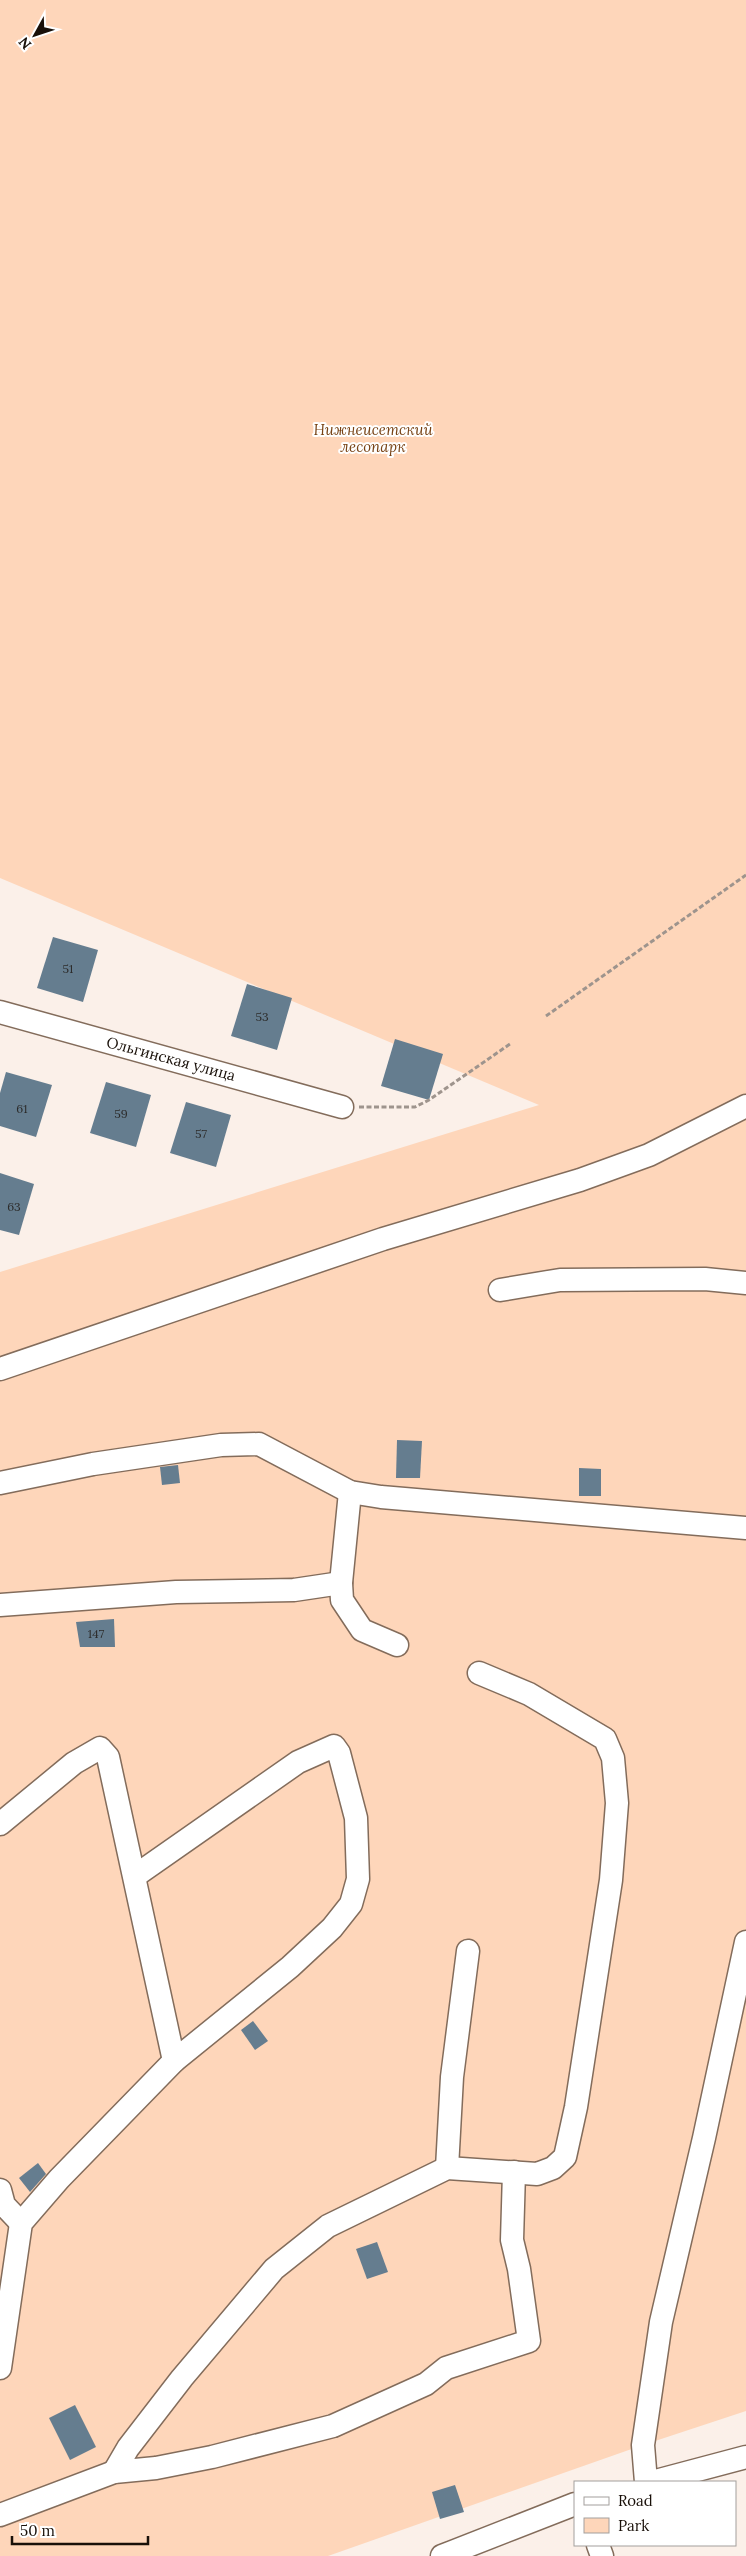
<svg xmlns="http://www.w3.org/2000/svg" width="746" height="2556" font-family="Lora,serif">
<style>
.green{fill:#fed6ba}
.building{fill:#657d8f}
.lines{fill:none;stroke-linecap:round;stroke-linejoin:round}
.minor-casing{stroke:#836c5b;stroke-width:25}
.path{stroke:#9e948d;stroke-width:3;stroke-dasharray:5 2.5;stroke-linecap:butt}
.minor{stroke:#fff;stroke-width:22}
.labels{text-anchor:middle;stroke-width:4;stroke-linejoin:round;paint-order:stroke}
.number-label{font-size:12px;fill:#2c2b2a}
.park-label{font-size:15px;font-style:italic;fill:#784315;stroke:#fff}
.street-label{font-size:15px;fill:#191009;stroke:#fff}
</style>
<rect width="100%" height="100%" fill="#fbf0e9"/>
<polygon class="green" points="0,0 746,0 746,2411 643,2445 328,2556 0,2556 0,1272 539,1105 0,878"/>
<g class="building">
<polygon points="53,937 98,950 83,1002 37,988"/>
<polygon points="247,984 292,998 277,1050 231,1036"/>
<polygon points="395,1039 443,1054 429,1100 381,1086"/>
<polygon points="6,1072 52,1085 36,1137 0,1126 0,1093"/>
<polygon points="106,1082 151,1095 136,1147 90,1133"/>
<polygon points="186,1102 231,1115 216,1167 170,1153"/>
<polygon points="0,1173 34,1184 19,1235 0,1230"/>
<polygon points="397,1440 422,1441 420,1478 396,1478"/>
<polygon points="178,1465 180,1483 162,1485 160,1467"/>
<polygon points="579,1468 601,1469 601,1496 579,1496"/>
<polygon points="114,1619 115,1647 80,1647 76,1622"/>
<polygon points="253,2021 268,2041 255,2050 241,2030"/>
<polygon points="38,2163 46,2174 30,2192 19,2178"/>
<polygon points="377,2242 388,2272 367,2279 356,2249"/>
<polygon points="75,2405 96,2447 70,2460 49,2418"/>
<polygon points="455,2485 464,2512 440,2519 432,2492"/>
</g>
<g class="lines">
<g class="minor-casing">
<g id="minor">
<polyline points="0,1012 342,1107"/>
<polyline points="500,1290 560,1280 705,1279 746,1283"/>
<polyline points="0,1369 383,1239 580,1180 649,1155 746,1106"/>
<polyline points="0,1483 93,1464 221,1445 259,1444 350,1492 381,1497 746,1528"/>
<polyline points="350,1492 341,1583 342,1600 362,1630 397,1645"/>
<polyline points="0,1605 176,1592 294,1590 341,1583"/>
<polyline points="0,1824 74,1763 100,1748 108,1757 174,2061"/>
<polyline points="447,2168 452,2077 468,1951"/>
<polyline points="0,2190 4,2205 21,2223"/>
<polyline points="0,2368 21,2223 59,2179 174,2061 290,1967 332,1928 351,1904 358,1879 356,1818 339,1753 334,1746 298,1762 135,1876"/>
<polyline points="114,2472 128,2448 182,2378 274,2269 328,2226 447,2168 537,2174 553,2168 565,2157 576,2107 611,1880 617,1803 613,1758 605,1739 529,1694 479,1673"/>
<polyline points="646,2482 643,2445 661,2322 704,2138 746,1942"/>
<polyline points="652,2482 746,2457"/>
<polyline points="0,2515 114,2472 156,2468 212,2457 333,2426 426,2384 446,2368 529,2341 519,2269 512,2240 514,2172"/>
<polyline points="598,2545 602,2556"/>
<polyline points="442,2556 575,2504"/>
</g>
</g>
<g class="path">
<polyline points="546,1016 746,875"/>
<polyline points="359,1107 415,1107 429,1100 510,1044"/>
</g>
<use href="#minor" class="minor"/>
</g>
<g class="labels">
<g class="number-label">
<text x="68" y="973">51</text>
<text x="262" y="1021">53</text>
<text x="22" y="1113">61</text>
<text x="121" y="1118">59</text>
<text x="201" y="1138">57</text>
<text x="14" y="1211">63</text>
<text x="96" y="1638">147</text>
</g>
<g class="park-label">
<text x="373" y="435">Нижнеисетский<tspan x="373" dy="17">лесопарк</tspan></text>
</g>
<g class="street-label">
<text transform="translate(171 1059) rotate(15)" y="5">Ольгинская улица</text>
</g>
</g>
<rect x="574" y="2481" width="162" height="65" fill="#ffffff" stroke="#a39f9d"/>
<rect x="584" y="2497" width="25" height="8" fill="#ffffff" stroke="#a39f9d"/>
<text x="618" y="2506" font-size="15" fill="#191009">Road</text>
<rect x="584" y="2518" width="25" height="15" fill="#fed6ba" stroke="#a39f9d"/>
<text x="618" y="2531" font-size="15" fill="#191009">Park</text>
<g transform="translate(35 35) rotate(230)" stroke="#ffffff" stroke-width="4" paint-order="stroke">
<path d="M0-4L9 19L0 12L-9 19Z" fill="#191009"/>
<text y="-8" font-size="14" font-weight="bold" text-anchor="middle" fill="#191009">N</text>
</g>
<path d="M12 2536v8h136v-8" fill="none" stroke="#191009" stroke-width="2.5"/>
<text x="20" y="2536" font-size="15" fill="#191009" stroke="#ffffff" stroke-width="4" paint-order="stroke">50 m</text>
</svg>
